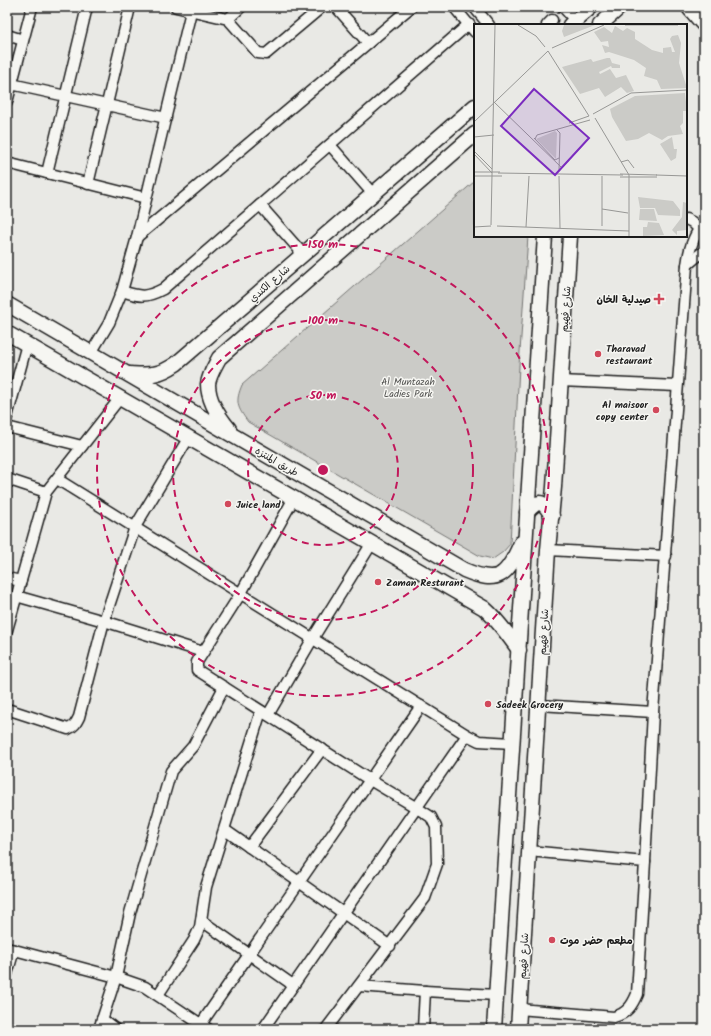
<svg xmlns="http://www.w3.org/2000/svg" width="711" height="1036" font-family="Kalam,'Playpen Sans Arabic',sans-serif">
<style>
.green{fill:#cbcbc7;stroke:#747472}
.lines{fill:none;stroke-linecap:round;stroke-linejoin:round}
.street-casing{stroke:#1c1c1c;stroke-width:13}
.secondary-casing{stroke:#1c1c1c;stroke-width:17}
.highway-casing{stroke:#1c1c1c;stroke-width:21}
.street{stroke:#f6f6f2;stroke-width:10}
.secondary{stroke:#f6f6f2;stroke-width:14}
.highway{stroke:#f6f6f2;stroke-width:18}
.ring{fill:none;stroke:#c2185b;stroke-width:2;stroke-dasharray:7 5}
.poi-dot{fill:#d1495b;stroke:#f6f6f2;stroke-width:1.5}
.labels{text-anchor:middle;stroke-width:3;stroke-linejoin:round;paint-order:stroke}
.street-label{font-size:10px;fill:#1c1c1c;stroke:#f6f6f2}
.poi-label{font-size:10px;font-weight:bold;fill:#1c1c1c;stroke:#f6f6f2;text-anchor:start}
.park-label{font-size:10px;fill:#51514f;stroke:#f6f6f2}
.inset-road{fill:none;stroke:#979795;stroke-width:1}
.view{fill:#7b2cbf;fill-opacity:0.15;stroke:#7b2cbf;stroke-width:2}
.inset-edge{fill:none;stroke:#1c1c1c;stroke-width:2}
.centre{fill:#c2185b;stroke:#f6f6f2;stroke-width:2}
.ring-label{font-size:12px;text-anchor:middle;font-weight:bold;fill:#c2185b;stroke:#f6f6f2;stroke-width:3;stroke-linejoin:round;paint-order:stroke}
</style>
<rect width="100%" height="100%" fill="#e9e9e5"/>
<filter id="ink" filterUnits="userSpaceOnUse"><feTurbulence type="fractalNoise" baseFrequency=".025" numOctaves="2"/><feDisplacementMap in="SourceGraphic" scale="8" xChannelSelector="R" yChannelSelector="G"/><feConvolveMatrix kernelMatrix="1 2 1 2 8 2 1 2 1" color-interpolation-filters="sRGB"/></filter>
<g filter="url(#ink)">
<path class="green" d="M475 181V236H528L519 366 510 544 503 552 493 559 480 556 248 422C237 407 235 402 242 385Z"/>
<g class="lines">
<g class="street-casing">
<g id="street">
<polyline points="176,7 228,19 258,53 266,54 322,7"/>
<polyline points="336,7 368,43"/>
<polyline points="454,7 475,32"/>
<polyline points="474,7 489,25"/>
<polyline points="563,7 575,20"/>
<polyline points="228,19 241,7"/>
<polyline points="547,25 552,20"/>
<polyline points="7,35 23,40"/>
<polyline points="11,84 166,118"/>
<polyline points="7,102 32,7"/>
<polyline points="330,145 373,194"/>
<polyline points="7,163 146,198"/>
<polyline points="47,173 87,7"/>
<polyline points="88,184 130,7"/>
<polyline points="260,205 303,254"/>
<polyline points="686,219 692,222 703,233"/>
<polyline points="137,237 411,7"/>
<polyline points="687,265 700,254 704,252"/>
<path d="M122 291C140 297 146 298 163 289L469 24"/>
<polyline points="91,353 109,323 122,291 137,237 192,7"/>
<polyline points="560,381 677,386"/>
<polyline points="7,417 27,344"/>
<polyline points="7,427 82,446"/>
<polyline points="7,479 46,492"/>
<polyline points="57,479 467,735 479,741 512,743"/>
<polyline points="294,498 241,593 197,662 197,670 370,780 417,808 431,817 436,827 437,864 425,898 326,1029"/>
<polyline points="548,550 666,556"/>
<polyline points="7,578 21,581"/>
<polyline points="16,596 104,621 203,652"/>
<polyline points="7,630 46,492 120,398"/>
<polyline points="539,705 653,712 645,862"/>
<path d="M7 709 68 729C74 727 76 723 79 717L104 621 135 527 189 437"/>
<path d="M653 712 687 265C689 249 693 235 704 223"/>
<polyline points="268,715 313,638 372,543"/>
<polyline points="225,830 390,946"/>
<polyline points="249,847 322,749"/>
<polyline points="202,921 293,985"/>
<polyline points="7,948 116,977 145,987 208,1029"/>
<polyline points="7,974 14,950"/>
<polyline points="359,986 425,991 496,995"/>
<polyline points="158,995 194,940 200,927 206,887 261,711"/>
<path d="M519 1009 614 1017C627 1013 632 1006 637 994L645 862 529 851"/>
<polyline points="102,1019 115,1029"/>
<polyline points="201,1024 421,706"/>
<polyline points="99,1029 116,977 130,913 171,771 193,746 224,687"/>
<polyline points="263,1029 467,735"/>
<polyline points="423,1029 425,991"/>
</g>
</g>
<g class="secondary-casing">
<g id="secondary">
<polyline points="570,25 591,7"/>
<polyline points="600,25 620,7"/>
<path d="M7 304 464 570C499 585 507 576 521 543"/>
<path d="M7 333 484 608C498 620 508 635 519 650"/>
<path d="M130 374C151 375 158 376 176 364L475 106"/>
<path d="M229 429C219 417 208 401 208 384 209 375 215 366 219 358L475 134"/>
<path d="M527 512C539 498 543 501 552 516"/>
<polyline points="494,1029 545,236"/>
<polyline points="518,1029 548,550 554,487 570,236"/>
</g>
</g>
<g class="highway-casing">
<polyline id="highway" points="691,7 704,22"/>
</g>
<use href="#street" class="street"/>
<use href="#secondary" class="secondary"/>
<use href="#highway" class="highway"/>
</g>
</g>
<g class="ring">
<circle cx="323" cy="470" r="75"/>
<circle cx="323" cy="470" r="150"/>
<circle cx="323" cy="470" r="226"/>
</g>
<g class="poi-dot">
<path d="M657 293h4v4h4v4h-4v4h-4v-4h-4v-4h4z"/>
<circle cx="598" cy="354" r="4"/>
<circle cx="656" cy="410" r="4"/>
<circle cx="228" cy="504" r="4"/>
<circle cx="378" cy="582" r="4"/>
<circle cx="488" cy="704" r="4"/>
<circle cx="552" cy="940" r="4"/>
</g>
<g class="labels">
<g class="street-label">
<text transform="translate(269 283) rotate(-41)" y="4">شارع الكندي</text>
<text transform="translate(565 309) rotate(-86)" y="4">شارع فهيم</text>
<text transform="translate(277 461) rotate(30)" y="4">طريق المنتزه</text>
<text transform="translate(543 632) rotate(-87)" y="4">شارع فهيم</text>
<text transform="translate(523 956) rotate(-87)" y="4">شارع فهيم</text>
</g>
<g class="poi-label">
<text x="651" y="303" text-anchor="end">صيدلية الخان</text>
<text x="606" y="352">Tharavad<tspan x="606" dy="12">restaurant</tspan></text>
<text x="648" y="408" text-anchor="end">Al maisoor<tspan x="648" dy="12">copy center</tspan></text>
<text x="236" y="508">Juice land</text>
<text x="386" y="586">Zaman Resturant</text>
<text x="496" y="708">Sadeek Grocery</text>
<text x="560" y="944">مطعم حضر موت</text>
</g>
<g class="park-label">
<text x="408" y="385">Al Muntazah<tspan x="408" dy="12">Ladies Park</tspan></text>
</g>
</g>
<g transform="translate(474 24)">
<rect width="213" height="213" fill="#e9e9e5"/>
<path d="M90 1H121L90 13 88 7ZM141 2 149 7 153 4 161 8V15L178 26 189 29V24L197 23 198 28H201L196 15 198 12 204 11 207 19 205 39 213 64 187 65 183 56 170 52 172 44 160 36 135 28 131 29 128 21 135 23 134 17 127 18 120 8 130 3 138 9ZM133 34H136L138 39 146 41V44H138L137 42 125 48 126 50 136 45 142 54 152 51 160 67 153 69 147 63 131 73 125 64 106 70 88 43 117 35 119 38ZM211 69 213 87H209V99L206 102 209 110 194 112 188 116 175 109 164 115 152 117 138 93 136 85 161 72ZM81 107 83 109 82 135 62 115ZM198 113 200 125H203L202 134 197 137 186 120ZM164 173 199 177 206 186V192L184 191 181 184H166ZM209 178 213 179V206L203 207V211L198 206 208 193ZM166 185H180L183 197 165 196ZM174 198 185 199 190 211 169 212V203H173Z" fill="#cbcbc7"/>
<path class="inset-road" d="M44 1 62 12 71 23M151 1H204M78 24 130 1M74 27 115 92M20 78 87 143M119 90 157 69 213 66M121 94 155 151V212M0 98 74 27M95 99 115 92M0 113 20 111M60 114 81 136 85 134M61 115 63 111 116 96M0 127 18 145M0 130 18 149M147 138 154 136 160 144M0 148H26M24 149 149 151M82 150 85 147 86 109 83 106M146 150 183 151M182 151 213 152M0 152H28M85 152 86 204M146 153H183M128 185 154 189M17 201 21 1M23 202 155 207M128 202V152M0 203 17 202M52 203 55 152"/>
<path class="view" d="M60 65 115 114 81 151 27 102Z"/>
<rect width="213" height="213" class="inset-edge"/>
</g>
<circle cx="323" cy="470" r="6" class="centre"/>
<g class="ring-label">
<text x="323" y="248">150 m</text>
<text x="323" y="324">100 m</text>
<text x="323" y="399">50 m</text>
</g>
<rect width="711" height="1036" fill="none" stroke="#f6f6f2" stroke-width="24"/>
<rect x="12" y="12" width="687" height="1012" fill="none" stroke="#1c1c1c" stroke-width="1.5" filter="url(#ink)"/>
</svg>
